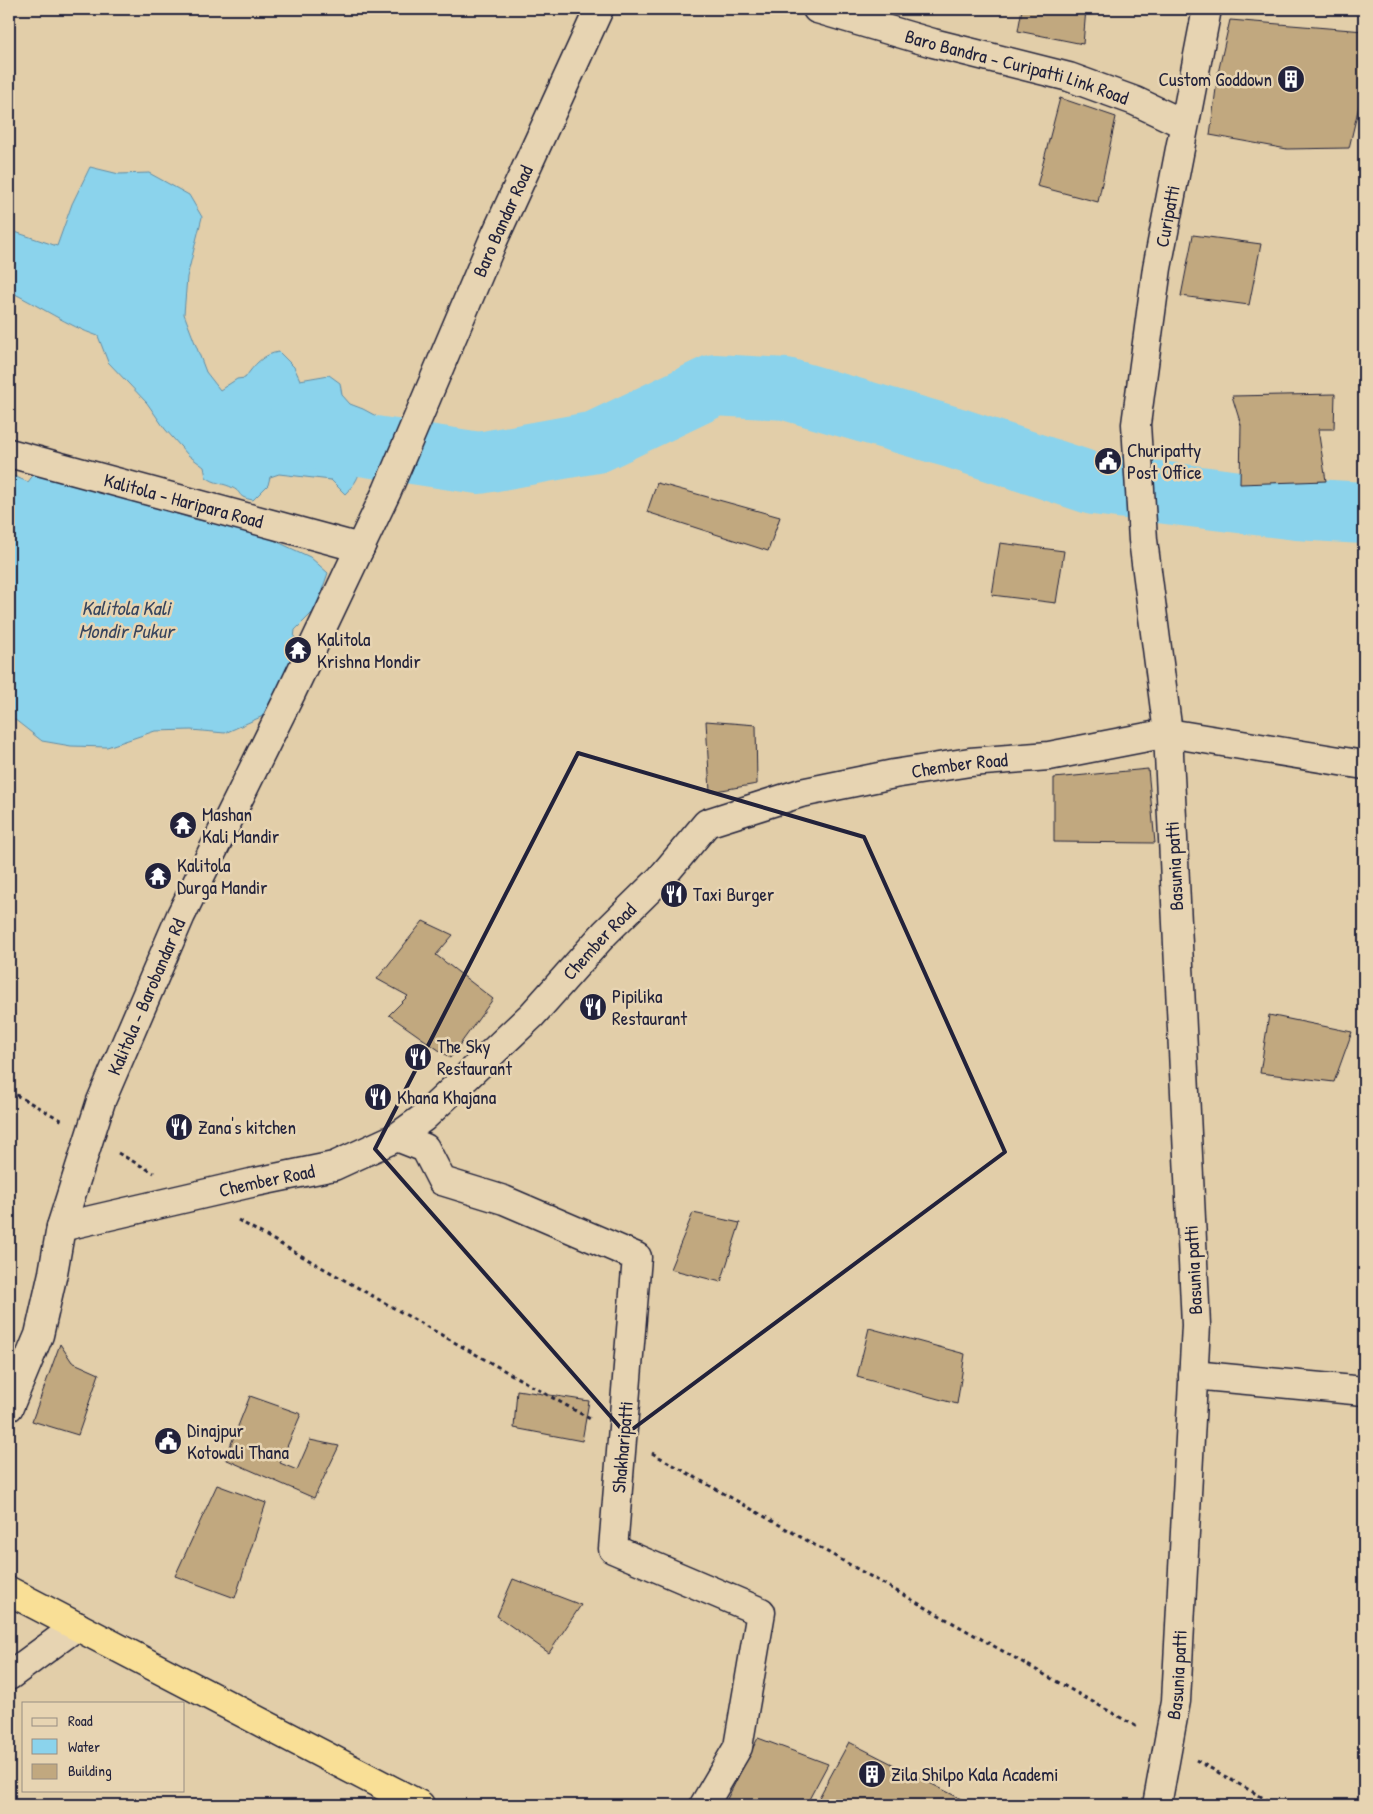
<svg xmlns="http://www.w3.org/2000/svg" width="1373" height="1814" font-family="'Patrick Hand',sans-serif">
  <rect width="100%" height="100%" fill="#e2cea9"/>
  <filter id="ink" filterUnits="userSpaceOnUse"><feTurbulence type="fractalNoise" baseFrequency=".02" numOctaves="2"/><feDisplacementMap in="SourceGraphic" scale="10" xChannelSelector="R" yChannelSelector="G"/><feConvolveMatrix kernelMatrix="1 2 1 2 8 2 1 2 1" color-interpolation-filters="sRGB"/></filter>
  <g filter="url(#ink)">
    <g fill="#8bd3ec" stroke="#618ca5">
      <path d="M90,167L119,174L149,173L189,195L202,217L187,277L184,314L206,372L220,390L237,379L245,378C254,365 263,354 279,352L294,367L300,380L329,375L340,383L342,395L350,404L363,409L376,416L383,427L379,440L371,454L358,446C362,469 362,477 345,494L331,480L279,474L270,477L268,485L253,500C236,497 243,493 233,488C224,483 215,484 206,477L204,467L188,455L165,429L147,403L108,362L98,336C68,326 38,305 9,291V230L57,246L72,204Z"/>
      <path d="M37,470L193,519L236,528L269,538L310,557L328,573L315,610L295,630L290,673L263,716L225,733L191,730L155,731L107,747L71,746L42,741L9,715V474L28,482Z"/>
    </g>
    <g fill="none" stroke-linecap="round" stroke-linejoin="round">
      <path stroke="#8bd3ec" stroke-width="62" d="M289,434L479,463L596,442L715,385L786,389L955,438L1094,484L1297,509L1364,513"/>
    </g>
    <g fill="#c1a87f" stroke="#22223b">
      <path d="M1022,9H1086L1083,44L1018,31Z"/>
      <path d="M1230,20L1364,31V85L1349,148L1287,149L1210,135L1218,73Z"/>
      <path d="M1060,98L1116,117L1098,202L1037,186Z"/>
      <path d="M1193,235L1261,244L1249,305L1181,296Z"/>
      <path d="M1335,394L1334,429H1318L1326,481L1240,484L1241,425L1232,396Z"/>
      <path d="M657,483L780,517L768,551L647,512Z"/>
      <path d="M1000,543L1064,551L1056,603L992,595Z"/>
      <path d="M706,721L756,725L757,784L710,792Z"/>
      <path d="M1148,769L1155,843L1054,842V778Z"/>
      <path d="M423,921L453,935L436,955L493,999L450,1058L389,1015L408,996L377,979Z"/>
      <path d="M1269,1015L1352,1032L1334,1082L1260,1073Z"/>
      <path d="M693,1213L740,1223L721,1282L670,1269Z"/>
      <path d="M869,1328L965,1354L957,1404L857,1377Z"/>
      <path d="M60,1344L72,1362L99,1374L78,1435L32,1421Z"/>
      <path d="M517,1390L589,1401L582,1441L514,1428Z"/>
      <path d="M250,1396L301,1414L280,1463L297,1470L310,1440L339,1446L314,1498L225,1459Z"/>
      <path d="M217,1485L266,1503L235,1598L175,1576Z"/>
      <path d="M513,1579L581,1605L549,1653L497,1616Z"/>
      <path d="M758,1738L828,1764L806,1805H724Z"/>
      <path d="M849,1742L973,1805H815Z"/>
    </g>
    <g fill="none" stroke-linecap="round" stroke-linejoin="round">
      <g stroke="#22223b" stroke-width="31">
        <g id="minor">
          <path id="s1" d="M817,9L933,43L1069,77L1135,101L1184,124"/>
          <path id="s2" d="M9,453L360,548"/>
          <path d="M397,1137L425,1148L442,1181L504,1200L637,1257L613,1549L761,1612L738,1747L704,1805"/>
          <path id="s3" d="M61,1227L251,1183L334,1166L397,1137L423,1118L532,1015L605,933L661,878L707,823L801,793L894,774L970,762L1049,756L1168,733L1364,765"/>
          <path d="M1193,1375L1364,1391"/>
          <path id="s4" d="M9,1407L39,1335L53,1273L61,1227L101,1101L181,915L291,693L387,491L492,243L599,9"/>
          <path d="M9,1676L77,1626"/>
          <path id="s5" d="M1157,1805L1176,1701L1196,1325L1168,733L1143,540L1136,424L1157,268L1207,9"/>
        </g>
      </g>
      <g stroke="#22223b" stroke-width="31">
        <path id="highway" d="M9,1591L420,1805"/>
      </g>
      <g stroke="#22223b" stroke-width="3" stroke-dasharray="4 4" stroke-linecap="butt">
        <path d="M9,1091L63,1121"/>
        <path d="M118,1153L154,1173"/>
        <path d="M238,1220L592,1420"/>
        <path d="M652,1453L1139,1728"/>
        <path d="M1196,1760L1276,1805"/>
      </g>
      <use href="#minor" stroke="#e7d4b2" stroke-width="28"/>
      <use href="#highway" stroke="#f9df96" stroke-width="28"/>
    </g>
  </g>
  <path fill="none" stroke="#22223b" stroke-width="4" stroke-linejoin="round" d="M578,753L864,837L1005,1152L626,1434L375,1149Z"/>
  <defs>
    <g id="building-disc" transform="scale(1.4375)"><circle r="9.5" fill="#22223b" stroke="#e7d4b2"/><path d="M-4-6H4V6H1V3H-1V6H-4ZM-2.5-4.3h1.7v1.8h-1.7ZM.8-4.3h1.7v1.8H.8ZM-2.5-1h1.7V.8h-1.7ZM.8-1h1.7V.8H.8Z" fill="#fff"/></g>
    <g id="civic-disc" transform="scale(1.4375)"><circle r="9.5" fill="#22223b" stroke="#e7d4b2"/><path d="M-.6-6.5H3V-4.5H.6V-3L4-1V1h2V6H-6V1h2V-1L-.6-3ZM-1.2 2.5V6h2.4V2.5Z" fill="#fff"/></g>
    <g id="temple-disc" transform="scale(1.4375)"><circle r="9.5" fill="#22223b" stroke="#e7d4b2"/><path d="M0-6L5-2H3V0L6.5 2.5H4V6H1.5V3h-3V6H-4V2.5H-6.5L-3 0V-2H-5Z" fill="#fff"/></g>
    <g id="restaurant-disc" transform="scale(1.4375)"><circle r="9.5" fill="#22223b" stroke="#e7d4b2"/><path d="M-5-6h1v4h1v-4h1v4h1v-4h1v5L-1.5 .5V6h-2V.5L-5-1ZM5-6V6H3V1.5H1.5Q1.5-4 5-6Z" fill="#fff"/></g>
  </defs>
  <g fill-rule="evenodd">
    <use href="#building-disc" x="1291" y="79"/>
    <use href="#civic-disc" x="1108" y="461"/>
    <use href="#temple-disc" x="298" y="650"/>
    <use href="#temple-disc" x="183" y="825"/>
    <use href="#temple-disc" x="158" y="876"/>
    <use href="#restaurant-disc" x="674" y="894"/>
    <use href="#restaurant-disc" x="593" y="1007"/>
    <use href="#restaurant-disc" x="418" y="1057"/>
    <use href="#restaurant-disc" x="378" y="1097"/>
    <use href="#restaurant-disc" x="179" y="1127"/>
    <use href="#civic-disc" x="168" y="1441"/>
    <use href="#building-disc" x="872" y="1774"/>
  </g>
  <g text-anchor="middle" stroke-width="5" stroke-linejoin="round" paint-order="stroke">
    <g font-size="19" fill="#22223b" stroke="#e7d4b2">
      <text dy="7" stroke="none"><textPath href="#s1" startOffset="208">Baro Bandra - Curipatti Link Road</textPath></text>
      <text dy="7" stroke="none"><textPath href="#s5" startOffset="1596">Curipatti</textPath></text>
      <text dy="7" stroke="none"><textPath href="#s4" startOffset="1288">Baro Bandar Road</textPath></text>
      <text dy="7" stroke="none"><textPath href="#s2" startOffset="181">Kalitola - Haripara Road</textPath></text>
      <text dy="7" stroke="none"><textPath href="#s3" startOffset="1051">Chember Road</textPath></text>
      <text transform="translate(1174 866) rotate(-93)" y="7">Basunia patti</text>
      <text dy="7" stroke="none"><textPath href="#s3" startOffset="631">Chember Road</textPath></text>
      <text dy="7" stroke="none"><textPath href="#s4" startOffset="434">Kalitola - Barobandar Rd</textPath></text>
      <text dy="7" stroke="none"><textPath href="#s3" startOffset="211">Chember Road</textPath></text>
      <text transform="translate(1193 1270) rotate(-93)" y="7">Basunia patti</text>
      <text transform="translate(622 1447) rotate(-85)" y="7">Shakharipatti</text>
      <text dy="7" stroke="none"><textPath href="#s5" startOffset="132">Basunia patti</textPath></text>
    </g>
    <g font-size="19" fill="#22223b" stroke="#e7d4b2" text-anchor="start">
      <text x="1272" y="86" text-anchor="end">Custom Goddown</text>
      <text x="1127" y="457">Churipatty<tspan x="1127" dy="22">Post Office</tspan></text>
      <text x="317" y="646">Kalitola<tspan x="317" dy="22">Krishna Mondir</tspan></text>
      <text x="202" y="821">Mashan<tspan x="202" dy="22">Kali Mandir</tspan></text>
      <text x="177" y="872">Kalitola<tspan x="177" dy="22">Durga Mandir</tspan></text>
      <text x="693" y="901">Taxi Burger</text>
      <text x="612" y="1003">Pipilika<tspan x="612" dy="22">Restaurant</tspan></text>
      <text x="437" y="1053">The Sky<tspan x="437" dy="22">Restaurant</tspan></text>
      <text x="397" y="1104">Khana Khajana</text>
      <text x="198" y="1134">Zana's kitchen</text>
      <text x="187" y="1437">Dinajpur<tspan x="187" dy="22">Kotowali Thana</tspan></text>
      <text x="891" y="1781">Zila Shilpo Kala Academi</text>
    </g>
    <g font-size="20" font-style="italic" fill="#37455e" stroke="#e7d4b2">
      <text x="126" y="615">Kalitola Kali<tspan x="126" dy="23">Mondir Pukur</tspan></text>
    </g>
  </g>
  <rect width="1373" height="1814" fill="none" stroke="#e7d4b2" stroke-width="30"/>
  <rect x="15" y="15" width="1343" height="1784" fill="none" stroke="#22223b" stroke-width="2" filter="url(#ink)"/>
  <rect x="22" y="1702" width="162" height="90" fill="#e7d4b2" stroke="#988d82"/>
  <rect x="32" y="1718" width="25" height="8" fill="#e7d4b2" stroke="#988d82"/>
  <text x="68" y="1726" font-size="15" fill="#22223b">Road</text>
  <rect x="32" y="1739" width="25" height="15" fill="#8bd3ec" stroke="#988d82"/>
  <text x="68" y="1752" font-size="15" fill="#22223b">Water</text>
  <rect x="32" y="1764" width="25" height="15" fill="#c1a87f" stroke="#988d82"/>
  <text x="68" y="1776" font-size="15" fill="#22223b">Building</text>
</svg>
